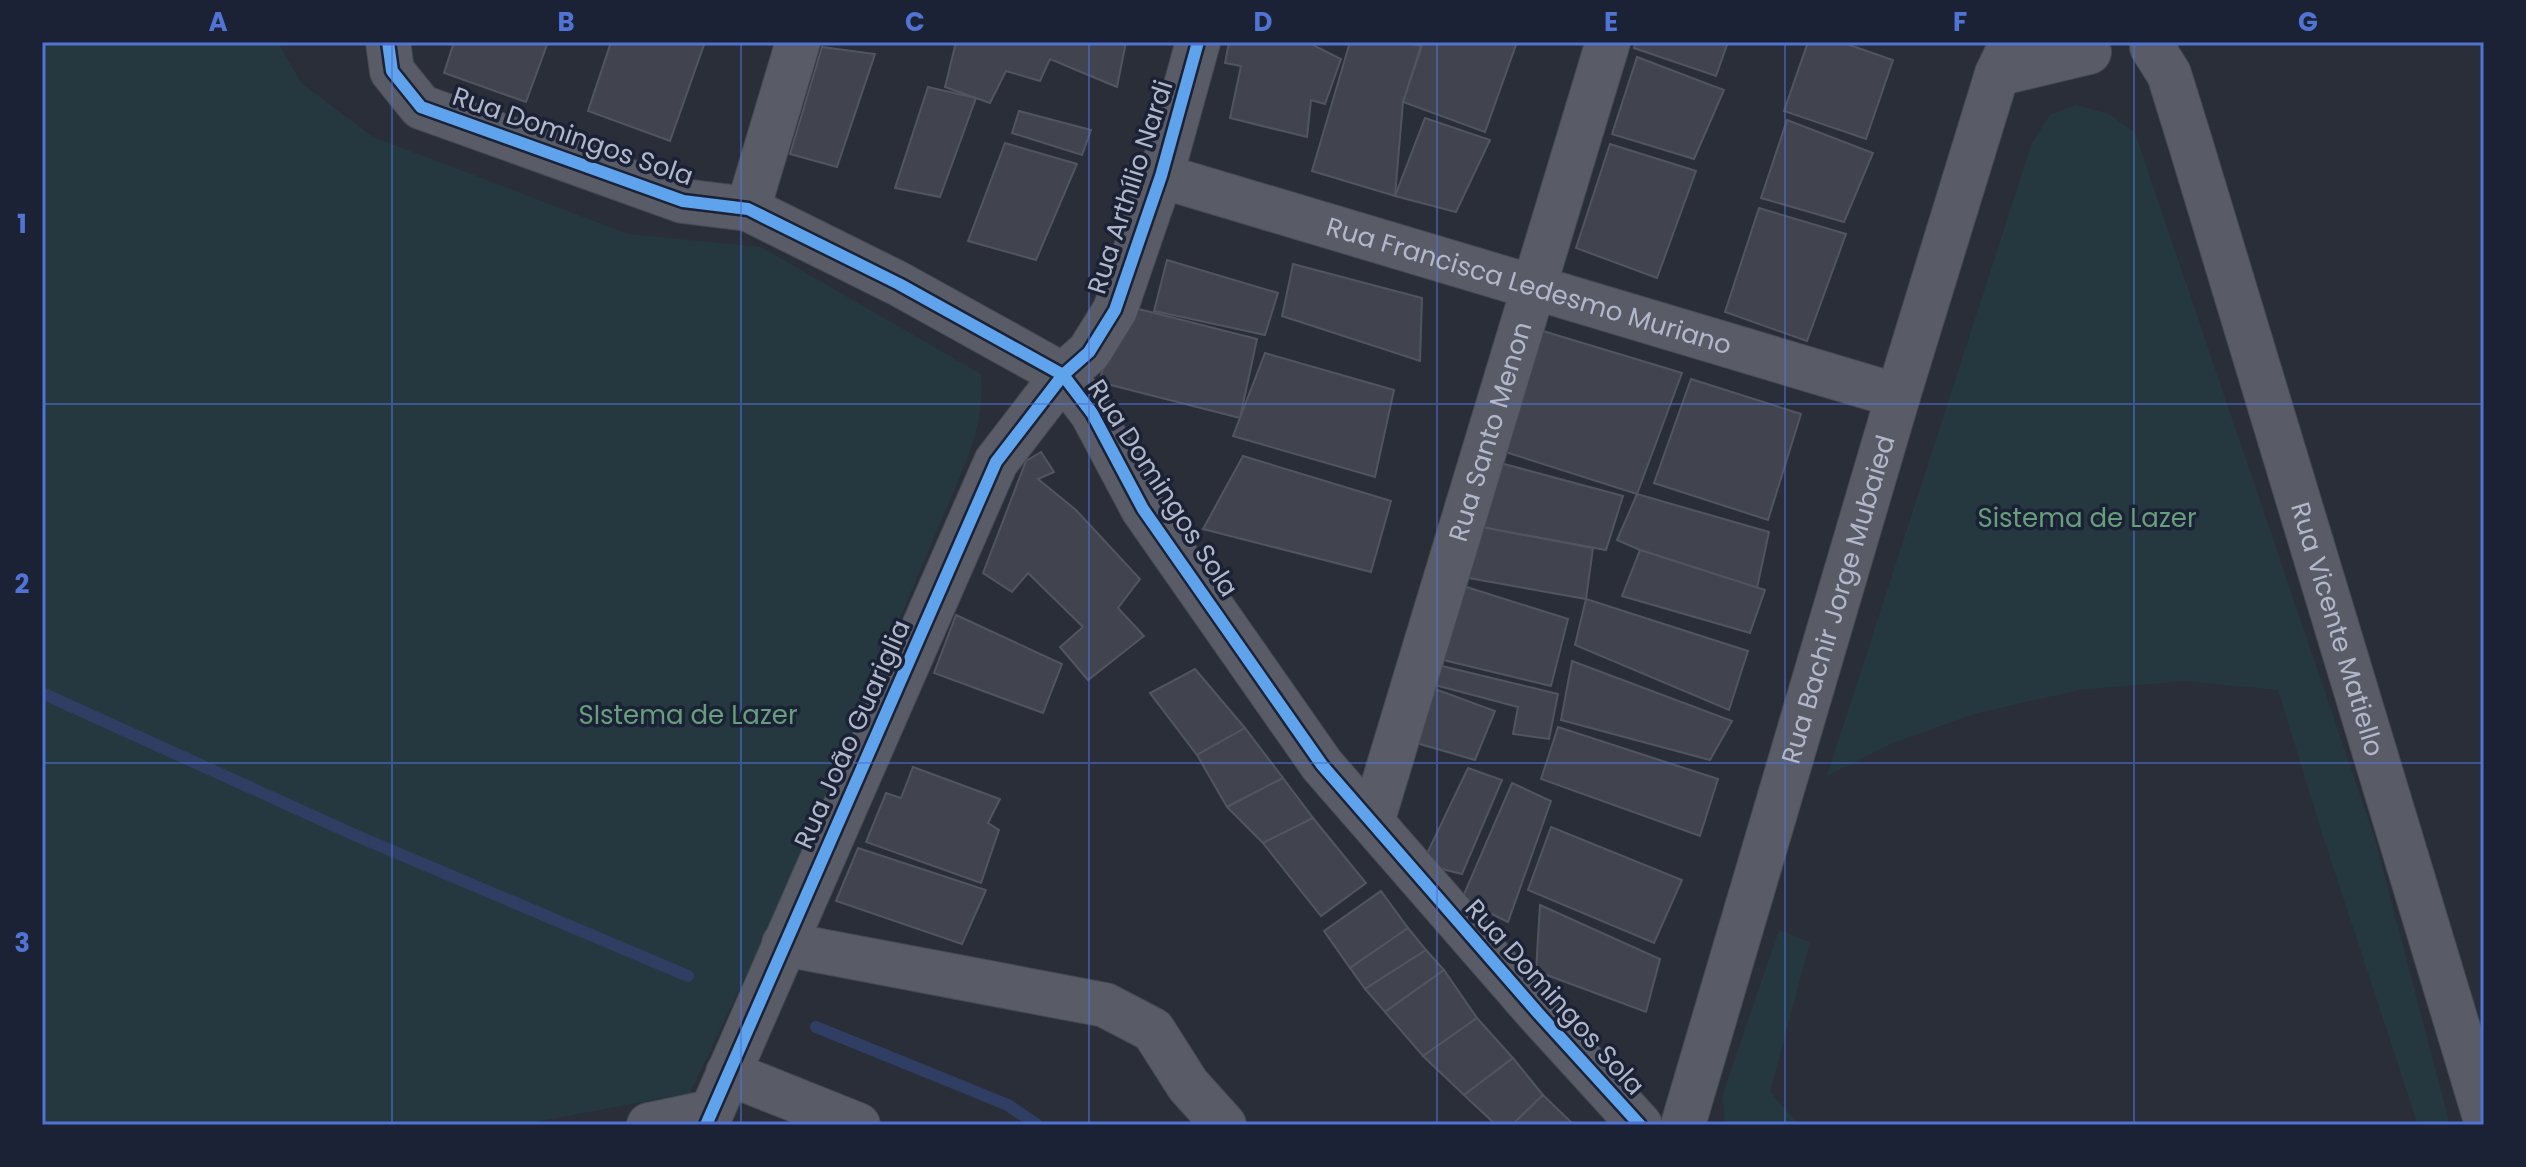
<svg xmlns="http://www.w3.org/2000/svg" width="2526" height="1167" font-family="Poppins,sans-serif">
  <rect width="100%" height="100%" fill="#292e39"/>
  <g fill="#253840">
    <path d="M42,42H278L301,83L373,137L628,234L761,247L981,374C984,412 975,439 961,474L770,925L690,1093L519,1125H42Z"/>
    <path d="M2076,105L2109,114L2135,133L2375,839L2450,1125H2418L2321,830L2278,690L2183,681L2079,690L1974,714L1893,743L1827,776L2032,143L2050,115Z"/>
    <path d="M1779,930L1810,942L1770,1092L1799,1125H1725L1722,1097Z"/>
  </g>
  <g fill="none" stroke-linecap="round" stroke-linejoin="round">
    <g stroke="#313e63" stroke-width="12">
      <path d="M42,693L357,836L688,976"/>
      <path d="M816,1027L1008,1105L1037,1125"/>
    </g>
  </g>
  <g fill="#41444f" stroke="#515561" stroke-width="2">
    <path d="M454,42H548L526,102L444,73Z"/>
    <path d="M611,42H705L670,141L588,111Z"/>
    <path d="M956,42H1126L1117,87L1050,59L1040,81L1006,71L990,103L945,87Z"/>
    <path d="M1229,42H1307L1341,59L1325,104L1311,100L1307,137L1230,118L1241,66L1225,63Z"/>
    <path d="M1350,42H1402L1421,46L1403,102L1395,196L1312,171Z"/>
    <path d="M1423,42H1517L1485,132L1403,102Z"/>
    <path d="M1636,42H1728L1716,76L1634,48Z"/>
    <path d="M1808,42H1841L1893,60L1866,139L1784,111Z"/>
    <path d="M822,47L875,54L837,167L790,154Z"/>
    <path d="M1637,57L1724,90L1694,159L1612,134Z"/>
    <path d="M928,87L976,98L940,197L895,188Z"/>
    <path d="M1019,111L1091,130L1082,155L1012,133Z"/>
    <path d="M1425,118L1490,140L1456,212L1395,196Z"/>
    <path d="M1787,120L1873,153L1844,222L1761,198Z"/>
    <path d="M1005,143L1077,164L1036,260L968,241Z"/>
    <path d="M1610,144L1696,171L1657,278L1576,248Z"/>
    <path d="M1759,208L1846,234L1807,341L1725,312Z"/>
    <path d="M1167,260L1278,293L1265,335L1154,311Z"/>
    <path d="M1293,264L1422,298L1420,361L1282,316Z"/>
    <path d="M1123,305L1257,339L1240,418L1099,382Z"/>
    <path d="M1533,328L1682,373L1637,494L1496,449Z"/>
    <path d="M1265,353L1394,390L1375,477L1233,436Z"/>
    <path d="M1691,379L1801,414L1768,520L1654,483Z"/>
    <path d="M1041,452L1054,472L1038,479L1076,510L1140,579L1118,608L1144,636L1088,680L1060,647L1083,627L1028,573L1012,592L983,573L1026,461Z"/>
    <path d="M1243,456L1391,501L1371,572L1203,529Z"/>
    <path d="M1493,461L1623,496L1606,550L1476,526Z"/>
    <path d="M1637,494L1769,532L1757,588L1640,550L1617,540Z"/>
    <path d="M1476,526L1593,548L1586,599L1457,576Z"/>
    <path d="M1640,550L1765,590L1750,633L1622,596Z"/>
    <path d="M1457,584L1568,619L1551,686L1431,657Z"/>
    <path d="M1586,599L1748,651L1729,710L1575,645Z"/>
    <path d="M956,615L1062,664L1043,713L934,673Z"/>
    <path d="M1572,661L1732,721L1710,760L1561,720Z"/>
    <path d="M1442,666L1558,694L1549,739L1513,734L1518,707L1435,685Z"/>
    <path d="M1195,669L1245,728L1197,755L1150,693Z"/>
    <path d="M1424,685L1495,711L1475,760L1406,740Z"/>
    <path d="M1558,727L1718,779L1700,836L1541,779Z"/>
    <path d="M1245,728L1283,778L1227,807L1197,755Z"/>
    <path d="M913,767L1000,799L988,823L999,830L981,883L866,842L886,793L901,798Z"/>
    <path d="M1468,768L1502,780L1462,874L1422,864Z"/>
    <path d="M1283,778L1313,818L1263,843L1227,807Z"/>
    <path d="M1512,783L1551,801L1508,922L1462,899Z"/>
    <path d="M1313,818L1366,883L1321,916L1263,843Z"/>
    <path d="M1551,827L1682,880L1654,943L1528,890Z"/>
    <path d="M858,848L986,890L962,944L836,901Z"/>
    <path d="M1381,891L1408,928L1350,968L1324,931Z"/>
    <path d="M1540,905L1660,959L1646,1012L1536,971Z"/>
    <path d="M1408,928L1426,950L1365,989L1350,968Z"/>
    <path d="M1426,950L1444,970L1385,1012L1365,989Z"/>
    <path d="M1444,970L1477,1018L1423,1056L1385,1012Z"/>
    <path d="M1477,1018L1513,1058L1464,1095L1423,1056Z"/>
    <path d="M1513,1058L1543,1095L1512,1125H1496L1464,1095Z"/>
    <path d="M1543,1095L1574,1125H1512Z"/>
  </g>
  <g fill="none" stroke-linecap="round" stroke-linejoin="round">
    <g stroke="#454952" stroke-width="46">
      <g id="street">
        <path d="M388,42L392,71L421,107L683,201L748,209L899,284L1063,375L1092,413L1143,509L1322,765L1538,1013L1640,1125"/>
        <path id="s1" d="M2152,47L2169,74L2191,145L2484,1114"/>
        <path d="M1997,74L2089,52"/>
        <path id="s2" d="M1161,176L1898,396"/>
        <path d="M748,209L798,42"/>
        <path id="s3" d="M1372,822L1608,42"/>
        <path d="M784,944L1105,1005L1153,1030L1188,1085L1224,1125"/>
        <path d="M728,1073L858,1125"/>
        <path d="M649,1125L711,1112"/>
        <path d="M706,1125L996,462L1063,375L1089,352L1115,310L1161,176L1198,42"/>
        <path id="s4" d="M1683,1125L1898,396L1997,74L2012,42"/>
      </g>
    </g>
    <use href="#street" stroke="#595c67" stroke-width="44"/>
    <g stroke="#1b2235" stroke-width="17">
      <g id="cycleway">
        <path d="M388,42L392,71L421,107L683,201L748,209L899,284L1063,375L1092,413L1143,509L1322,765L1538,1013L1640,1125"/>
        <path d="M706,1125L996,462L1063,375L1089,352L1115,310L1161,176L1198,42"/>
      </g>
    </g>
    <use href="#cycleway" stroke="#60a3ed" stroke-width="12"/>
  </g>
  <path fill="none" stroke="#5173d3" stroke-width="2" stroke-opacity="0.55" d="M392,42V1125M741,42V1125M1089,42V1125M1437,42V1125M1785,42V1125M2134,42V1125M42,404H2484M42,763H2484"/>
  <g text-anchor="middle" stroke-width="7" stroke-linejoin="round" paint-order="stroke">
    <g font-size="26" fill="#b2b8cb" stroke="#1b2235">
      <text transform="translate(573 136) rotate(19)" y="9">Rua Domingos Sola</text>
      <text transform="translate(1130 187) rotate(-72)" y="9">Rua Arthílio Nardi</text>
      <text dy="9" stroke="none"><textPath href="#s2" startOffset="384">Rua Francisca Ledesmo Muriano</textPath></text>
      <text dy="9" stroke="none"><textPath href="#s3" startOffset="408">Rua Santo Menon</textPath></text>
      <text transform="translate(1163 488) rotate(57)" y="9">Rua Domingos Sola</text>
      <text dy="9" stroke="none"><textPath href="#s4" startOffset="548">Rua Bachir Jorge Mubaied</textPath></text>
      <text dy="9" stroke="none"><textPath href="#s1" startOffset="612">Rua Vicente Matiello</textPath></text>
      <text transform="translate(852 734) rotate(-66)" y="9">Rua João Guariglia</text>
      <text transform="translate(1555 997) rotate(48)" y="9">Rua Domingos Sola</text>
    </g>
    <g font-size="26" fill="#679e7c" stroke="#1b2235">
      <text x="2087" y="527">Sistema de Lazer</text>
      <text x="688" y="724">SIstema de Lazer</text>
    </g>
  </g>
  <rect width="2526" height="1167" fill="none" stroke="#1b2235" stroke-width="88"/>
  <rect x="44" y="44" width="2438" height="1079" fill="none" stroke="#5173d3" stroke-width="3"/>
  <g font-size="26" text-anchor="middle" font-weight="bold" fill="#5173d3">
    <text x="218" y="31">A</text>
    <text x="566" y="31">B</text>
    <text x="915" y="31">C</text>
    <text x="1263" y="31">D</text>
    <text x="1611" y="31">E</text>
    <text x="1960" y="31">F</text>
    <text x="2308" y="31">G</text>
    <text x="22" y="233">1</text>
    <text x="22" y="593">2</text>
    <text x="22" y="952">3</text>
  </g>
</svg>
